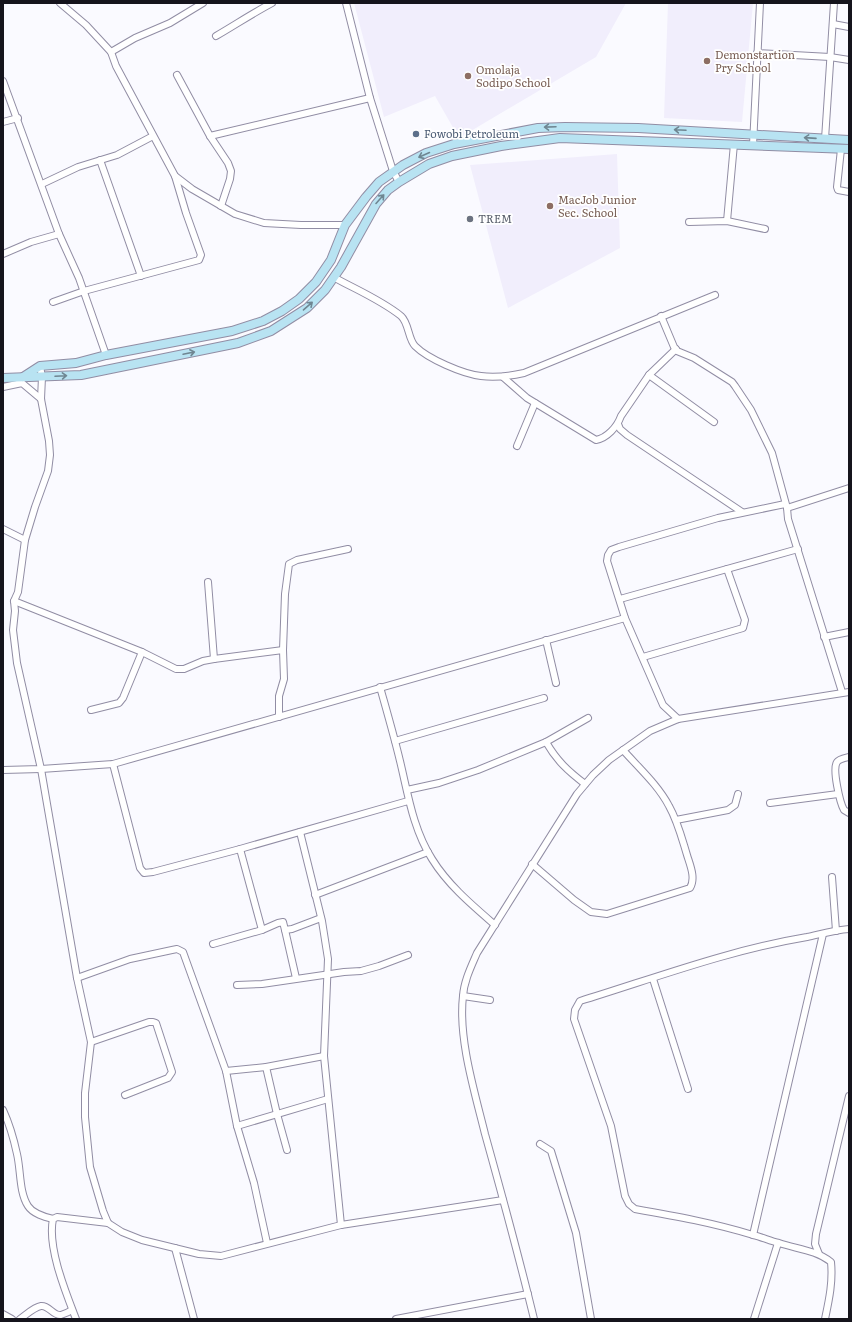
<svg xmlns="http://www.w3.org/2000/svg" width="852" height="1322" font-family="Literata,serif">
  <rect width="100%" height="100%" fill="#fafaff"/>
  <g fill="#f1eefc">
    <path d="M354,3H626L596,57L459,138L435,96L384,117Z"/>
    <path d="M668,3H753L742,122L664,118Z"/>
    <path d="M617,154L620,248L508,308L470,165Z"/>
  </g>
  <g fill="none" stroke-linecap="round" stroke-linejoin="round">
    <g stroke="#918da4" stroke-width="8">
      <g id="minor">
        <path d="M60,3L86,25L111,52L116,66L175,176L192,189L235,214L264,223L301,225H345"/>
        <path d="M346,3L370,98L393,171L399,182"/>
        <path d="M833,24L849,27"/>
        <path d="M216,36C235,25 253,13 272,3"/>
        <path d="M111,52L135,38L170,23L203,3"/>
        <path d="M757,53L830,57L849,60"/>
        <path d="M177,75L210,136L228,163L231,171L230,179L221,206"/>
        <path d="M3,81L59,234L79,278L106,355"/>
        <path d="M3,122L18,118"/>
        <path d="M210,136L370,98"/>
        <path d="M825,139L834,3"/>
        <path d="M753,145L760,3"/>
        <path d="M841,149L837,187L838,190L849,192"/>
        <path d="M100,160L141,276"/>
        <path d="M42,184L78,167L117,155L153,136"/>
        <path d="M727,221L734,144"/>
        <path d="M689,222L727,221L765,229"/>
        <path d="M3,254L31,242L59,234"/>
        <path d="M335,278C357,290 381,300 401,316C409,323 408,339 415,346C428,359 463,374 481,376C496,378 510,376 524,373L715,295"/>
        <path d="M53,302L84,291L199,260L201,255L186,213L175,176"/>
        <path d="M661,316L674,347L677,351L694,358L732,382L735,386L751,410L772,453L787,508L788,519L842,692"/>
        <path d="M40,366L42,377L41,399L49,441L50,455L48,471L35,507L25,540L18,592L14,601L15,611L13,630L17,663L41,769L77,978L91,1042L85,1093V1117L90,1167L103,1211L108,1223L122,1232L142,1240L199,1254L221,1256L341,1225L503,1200"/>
        <path d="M649,375L714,422"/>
        <path d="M503,377L527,398L596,440C607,438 617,427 621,416L649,375L676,349"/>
        <path d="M3,387L22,383L41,399"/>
        <path d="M618,424L620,429L627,435L742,512"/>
        <path d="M517,446L535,403"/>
        <path d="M787,508L849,488"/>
        <path d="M3,529L25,540"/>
        <path d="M208,582L214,659"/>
        <path d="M620,599L798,549"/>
        <path d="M14,601L142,652L176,669H184L203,661L214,659L283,650"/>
        <path d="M824,637L849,632"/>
        <path d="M546,640L556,683"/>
        <path d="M643,657L743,628L745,620L727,569"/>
        <path d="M380,687C387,712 394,736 400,761C408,794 413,829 432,859C448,885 472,905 495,925"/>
        <path d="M91,710L119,703L123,698L142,652"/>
        <path d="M279,717V696L284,679L283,650L285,594L289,564L297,560L348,549"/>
        <path d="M678,719L663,705L625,618L607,561L608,555L611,550L619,547L718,518L785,504"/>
        <path d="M395,741L544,698"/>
        <path d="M546,742C557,761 568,771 585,784"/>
        <path d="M849,757C845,758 839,759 837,762C832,769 840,803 844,810L849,813"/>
        <path d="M113,764L140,868L144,873L153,872L240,849L408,801"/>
        <path d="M3,770L41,769L113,764L625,618"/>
        <path d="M407,790L439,783L478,770L546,742L588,718"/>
        <path d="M770,803L838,794"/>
        <path d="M676,820L728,810L735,805L738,794"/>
        <path d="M300,832L322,921L328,959L324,1056L341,1225"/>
        <path d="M240,849L262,930"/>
        <path d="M532,864L574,900L591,912L607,914L690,888C696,878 690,865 687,855C682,839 678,822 669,806C658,785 639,768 623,750"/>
        <path d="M832,877L836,931"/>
        <path d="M315,895L428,852"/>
        <path d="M285,930L296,978"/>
        <path d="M213,944L262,930L278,923L283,922L285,930L292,929L321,918"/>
        <path d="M77,978L130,959L172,950L177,949L183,952L226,1071L237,1126L254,1183L267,1243"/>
        <path d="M653,979L688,1089"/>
        <path d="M237,985L262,984L344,972L361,971L379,966L408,955"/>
        <path d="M463,996L490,1000"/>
        <path d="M91,1042L149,1022H153L156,1023L172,1072L168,1078L125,1095"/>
        <path d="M266,1067L277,1114L287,1150"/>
        <path d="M226,1071L266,1067L324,1056"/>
        <path d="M3,1110C9,1123 14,1140 17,1154C21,1171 19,1192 28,1206C33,1214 45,1217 53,1219"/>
        <path d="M237,1126L328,1099"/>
        <path d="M540,1144L551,1151L576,1233L591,1319"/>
        <path d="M753,1235L823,934"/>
        <path d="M175,1248L194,1319"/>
        <path d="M819,1254L815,1244L816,1234L849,1096"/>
        <path d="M3,1314L12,1319"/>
        <path d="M20,1319C26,1315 34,1307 41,1306C49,1305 53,1316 61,1315C64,1314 69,1312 72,1310"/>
        <path d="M76,1319C66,1293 47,1247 53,1219L57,1217L108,1223"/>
        <path d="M396,1319L528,1294"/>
        <path d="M534,1319C519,1257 502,1195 485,1134C475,1093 458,1039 463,996C464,981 471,967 477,953L577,794L593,775L609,760L650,731L678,719L849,692"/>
        <path d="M754,1319L778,1243"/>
        <path d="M825,1319C829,1300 833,1282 831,1262C816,1250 797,1249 779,1243C770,1241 762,1237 753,1235C714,1223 675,1216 635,1209L629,1204L625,1196L611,1126L574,1019L575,1010L580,1001C655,978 729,950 807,937C821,934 835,930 849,929"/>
      </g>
    </g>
    <g stroke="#918da4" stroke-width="10">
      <g id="secondary">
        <path d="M23,377L40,366L76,363L106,355L232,331L263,321L282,311L299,299L316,282L331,260L345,225L366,197L379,182L403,165L426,153L454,144L538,128L565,127L638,128L849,140"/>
        <path d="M3,378L81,375L238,343L271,331L307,308L325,290L341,267L376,204L388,190L399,182L429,164L452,156L501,146L560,138L849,149"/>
      </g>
    </g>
    <use href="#minor" stroke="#fff" stroke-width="6"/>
    <use href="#secondary" stroke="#b8e3f2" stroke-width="8"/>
  </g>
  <defs><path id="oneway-shaft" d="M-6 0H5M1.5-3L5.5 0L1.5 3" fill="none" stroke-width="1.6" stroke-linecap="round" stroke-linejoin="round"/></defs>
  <g stroke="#6f8692">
    <use href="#oneway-shaft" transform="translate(550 127) rotate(178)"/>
    <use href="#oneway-shaft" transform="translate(680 130) rotate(-177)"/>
    <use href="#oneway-shaft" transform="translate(810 138) rotate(-176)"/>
    <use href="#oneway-shaft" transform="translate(424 155) rotate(156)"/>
    <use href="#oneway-shaft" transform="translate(380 199) rotate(-48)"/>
    <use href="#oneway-shaft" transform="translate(308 306) rotate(-41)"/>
    <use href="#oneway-shaft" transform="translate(189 353) rotate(-12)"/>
    <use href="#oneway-shaft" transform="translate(61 376) rotate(-3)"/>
  </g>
  <g fill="#8d6e63" stroke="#fff" stroke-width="1.5">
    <circle cx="707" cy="61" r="4"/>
    <circle cx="468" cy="76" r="4"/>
    <circle cx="550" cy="206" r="4"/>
  </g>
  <circle fill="#5c6f8a" stroke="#fff" stroke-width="1.5" cx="416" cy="134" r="4"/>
  <circle fill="#6b7280" stroke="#fff" stroke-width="1.5" cx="470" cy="219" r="4"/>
  <g text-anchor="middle" stroke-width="3.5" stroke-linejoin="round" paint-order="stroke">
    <g font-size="11" fill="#785e54" stroke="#fff" text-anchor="start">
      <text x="715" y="59">Demonstartion<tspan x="715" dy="13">Pry School</tspan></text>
      <text x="476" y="74">Omolaja<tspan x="476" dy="13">Sodipo School</tspan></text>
      <text x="558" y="204">MacJob Junior<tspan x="558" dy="13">Sec. School</tspan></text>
    </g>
    <g font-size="11" fill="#4e5e75" stroke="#fff" text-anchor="start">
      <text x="424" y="138">Fowobi Petroleum</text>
    </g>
    <g font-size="11" fill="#5b616d" stroke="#fff" text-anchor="start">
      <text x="478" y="223">TREM</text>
    </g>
  </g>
  <rect width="852" height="1322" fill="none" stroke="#15141c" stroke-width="8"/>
</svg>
